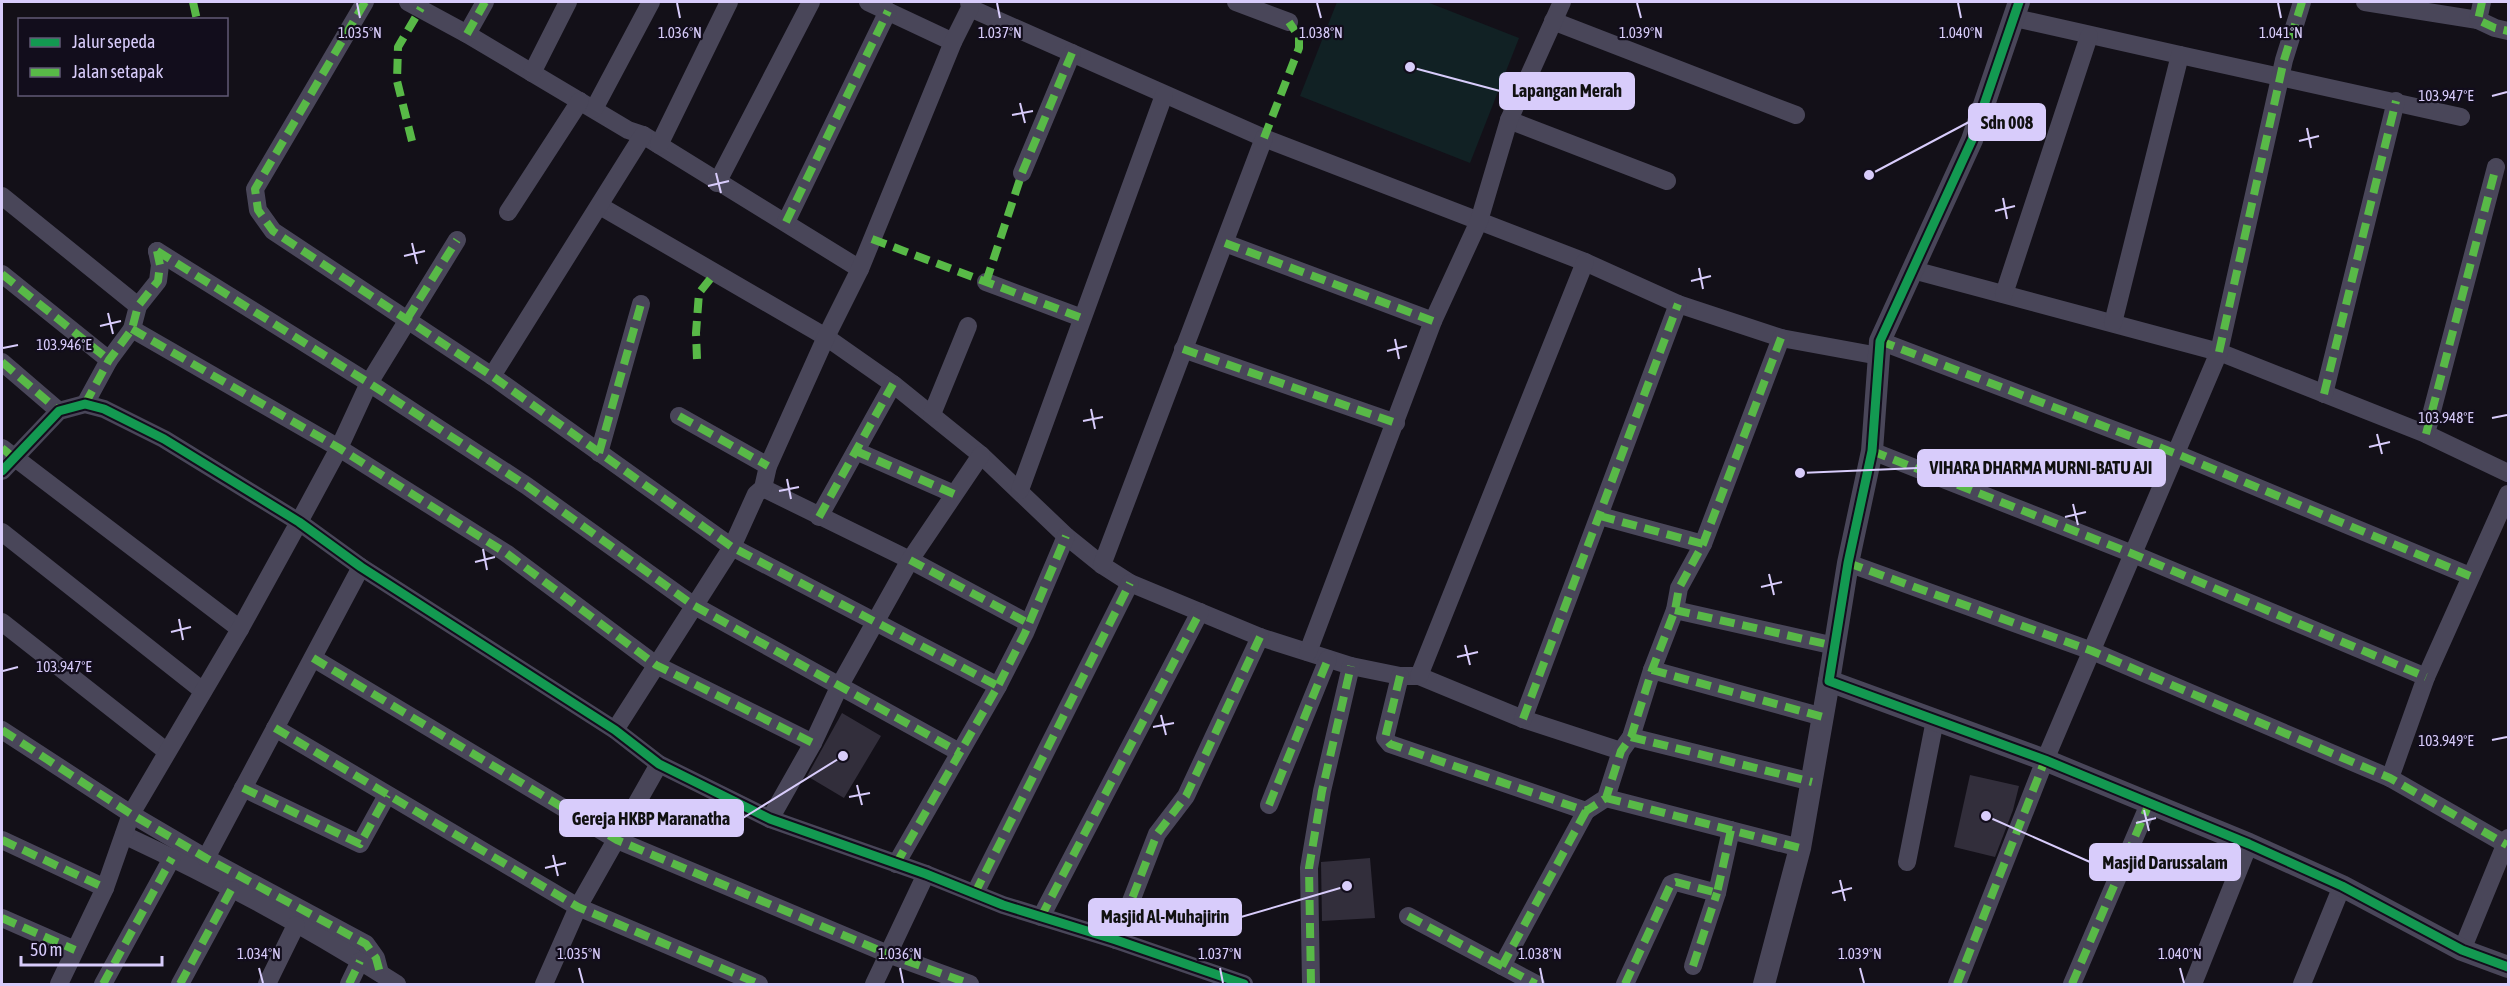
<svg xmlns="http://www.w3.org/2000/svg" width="2510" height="986" font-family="'Asap Condensed',sans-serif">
  <rect width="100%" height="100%" fill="#131018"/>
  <path fill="#112124" d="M1337,2H1427L1519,38L1470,163L1300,96Z"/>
  <g fill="#322e3b">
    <path d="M842,713L881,736L844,798L807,776Z"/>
    <path d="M1970,775L2019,786L2013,810L1995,857L1954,847Z"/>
    <path d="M1370,858L1375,918L1322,921L1321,862Z"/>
  </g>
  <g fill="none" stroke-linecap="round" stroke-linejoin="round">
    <g stroke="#494659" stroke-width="18">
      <path d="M365,2L255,189L258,210L273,231L492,376L732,547L998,686"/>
      <path d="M408,2L467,34L628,130L643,135L860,269"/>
      <path d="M868,2L953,42"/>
      <path d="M1236,2L1289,22"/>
      <path d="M2365,2L2478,20"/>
      <path d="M2482,2L2478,20L2495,28L2508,31"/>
      <path d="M970,8L1264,138L1585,262L1678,304L1781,338L1879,356"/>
      <path d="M2015,18L2180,55"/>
      <path d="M1553,21L1796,115"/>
      <path d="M467,34L485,2"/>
      <path d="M532,73L568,2"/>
      <path d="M594,109L651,2"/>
      <path d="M1509,120L1667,181"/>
      <path d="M659,145L729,2"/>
      <path d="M1022,173L1072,53"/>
      <path d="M717,183L811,2"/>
      <path d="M2,196L138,306"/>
      <path d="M600,206L826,337L893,384L981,455L1066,536L1102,565L1130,583L1260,637L1351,666L1400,676H1419L1523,719L1621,751"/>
      <path d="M508,212L580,101"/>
      <path d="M786,222L888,11"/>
      <path d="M1225,243L1433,321"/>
      <path d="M157,251L369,383L527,486L693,605L959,752"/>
      <path d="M1913,270L2219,352L2426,434L2508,473"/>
      <path d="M2,274L109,360"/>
      <path d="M986,282L1082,318"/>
      <path d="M2004,294L2089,36"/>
      <path d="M2113,323L2180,55L2461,117"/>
      <path d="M132,329L339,448L506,553L656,665L813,743"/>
      <path d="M1880,341L2177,454L2470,576"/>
      <path d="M1183,349L1396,423"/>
      <path d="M2,362L59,411"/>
      <path d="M492,376L643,135"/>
      <path d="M2324,394L2396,101"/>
      <path d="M85,404L109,360L132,329L138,306L158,281L160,265L157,251"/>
      <path d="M932,414L968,326"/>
      <path d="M679,416L768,466"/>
      <path d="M2426,434L2496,167"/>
      <path d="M2,448L240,629"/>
      <path d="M856,451L954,494"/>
      <path d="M1872,451L2133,554L2426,677"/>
      <path d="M599,453L641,304"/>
      <path d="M2,471L59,411L85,404L104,409L164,439L299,522L361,567L615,730L659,764L770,819L926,874L1003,905L1116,940L1244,984"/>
      <path d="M763,488L910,560L1028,623"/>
      <path d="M1020,490L1164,95"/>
      <path d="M1600,516L1703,544"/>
      <path d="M819,517L893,384"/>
      <path d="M2,532L203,691"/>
      <path d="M1848,563L2092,651L2390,778L2507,845"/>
      <path d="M1102,565L1264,138"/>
      <path d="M1675,610L1835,646"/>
      <path d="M2,622L166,751"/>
      <path d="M1308,652L1433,321L1479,221L1509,120L1562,2"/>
      <path d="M313,658L617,840L888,954L970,984"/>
      <path d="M1652,670L1823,717"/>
      <path d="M1400,676L1385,738L1390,744L1586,811L1606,798L1621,751L1631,737L1652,670L1675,610L1679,588L1703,544L1781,338"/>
      <path d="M1419,676L1585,262"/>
      <path d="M1523,719L1678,304"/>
      <path d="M275,728L578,907L759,984"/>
      <path d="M2,730L131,814L206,858L366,944L376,958L380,973"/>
      <path d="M615,730L732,547L756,494L763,488L768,466L826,337L860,269L953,42L970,8L969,2"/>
      <path d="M1631,737L1812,782"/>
      <path d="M2390,778L2426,677L2508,494"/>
      <path d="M243,788L360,844L387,795"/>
      <path d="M1606,798L1800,848"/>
      <path d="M1269,805L1328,659"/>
      <path d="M770,819L813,743L840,685L910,560L981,455"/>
      <path d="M124,835C216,878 312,930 397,984"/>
      <path d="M2,840L105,888"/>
      <path d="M206,858L361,567"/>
      <path d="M1907,862L1935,720"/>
      <path d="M896,864L998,686L1025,633L1066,536"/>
      <path d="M975,893L1130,583"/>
      <path d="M1408,916L1536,984"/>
      <path d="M1041,917L1200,612"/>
      <path d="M2,918L75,950"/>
      <path d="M1116,940L1157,834L1186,796L1260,637"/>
      <path d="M2462,950L2508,838"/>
      <path d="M1502,966L1586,811"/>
      <path d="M1693,966L1717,893"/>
      <path d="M59,984L105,888L131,814L240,629L299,522L339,448L369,383L457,240"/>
      <path d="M103,984L172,858"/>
      <path d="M180,984L231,890"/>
      <path d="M267,984L296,925"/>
      <path d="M349,984L360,961"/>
      <path d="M544,984L578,907L659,764"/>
      <path d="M874,984L926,874"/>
      <path d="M1311,984L1309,868L1322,791L1351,666"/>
      <path d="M1625,984L1671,884L1676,882L1717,893L1731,830"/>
      <path d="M1957,984L2045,760L2219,352L2284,60L2302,2"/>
      <path d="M2072,984L2149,804"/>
      <path d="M2193,984L2249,844"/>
      <path d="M2302,984L2342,886"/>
    </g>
    <g stroke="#494659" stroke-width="22">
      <path d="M2019,2L1972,140L1880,341L1872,451L1848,563L1829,681L2045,760L2249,844L2342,886L2462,950L2508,967"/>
      <path d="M1764,984L1800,848L1829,681"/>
    </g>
    <g stroke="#58b947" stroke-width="8" stroke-dasharray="15 8" stroke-linecap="butt">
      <path d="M193,2L197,20"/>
      <path d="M365,2L255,189L258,210L273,231L492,376L732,547L998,686"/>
      <path d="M2482,2L2478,20L2495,28L2508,31"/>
      <path d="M467,34L485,2"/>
      <path d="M1264,138L1299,48V37L1289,22"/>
      <path d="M412,141L397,81L398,47L421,8"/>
      <path d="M786,222L888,11"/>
      <path d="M872,239L1082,318"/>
      <path d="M1225,243L1433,321"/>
      <path d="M157,251L369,383L527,486L693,605L959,752"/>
      <path d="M2,274L109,360"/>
      <path d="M986,282L1022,173L1072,53"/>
      <path d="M407,319L457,240"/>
      <path d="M132,329L339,448L506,553L656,665L813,743"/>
      <path d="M1880,341L2177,454L2470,576"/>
      <path d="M1183,349L1396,423"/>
      <path d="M2219,352L2284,60L2302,2"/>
      <path d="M697,359L696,333L699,293L715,273"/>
      <path d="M2,362L59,411"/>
      <path d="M2324,394L2396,101"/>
      <path d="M85,404L109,360L132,329L138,306L158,281L160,265L157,251"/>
      <path d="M679,416L768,466"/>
      <path d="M2426,434L2496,167"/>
      <path d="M2,448L14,458"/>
      <path d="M856,451L954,494"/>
      <path d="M1872,451L2133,554L2426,677"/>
      <path d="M599,453L641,304"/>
      <path d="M1600,516L1703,544"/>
      <path d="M819,517L893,384"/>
      <path d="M910,560L1028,623"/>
      <path d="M1848,563L2092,651L2390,778L2507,845"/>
      <path d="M1675,610L1835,646"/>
      <path d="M313,658L617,840L888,954L970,984"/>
      <path d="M1652,670L1823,717"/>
      <path d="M1400,676L1385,738L1390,744L1586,811L1606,798L1621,751L1631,737L1652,670L1675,610L1679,588L1703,544L1781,338"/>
      <path d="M1523,719L1678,304"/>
      <path d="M275,728L578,907L759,984"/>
      <path d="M2,730L131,814L206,858L366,944L376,958L380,973"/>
      <path d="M1631,737L1812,782"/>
      <path d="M243,788L360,844L387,795"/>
      <path d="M1606,798L1800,848"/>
      <path d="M1269,805L1328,659"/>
      <path d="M2,840L105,888"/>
      <path d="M896,864L998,686L1025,633L1066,536"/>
      <path d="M975,893L1130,583"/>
      <path d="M1408,916L1536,984"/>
      <path d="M1041,917L1200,612"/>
      <path d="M2,918L75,950"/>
      <path d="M1116,940L1157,834L1186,796L1260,637"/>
      <path d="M1502,966L1586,811"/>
      <path d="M1693,966L1717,893"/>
      <path d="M103,984L172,858"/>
      <path d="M180,984L231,890"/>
      <path d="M349,984L360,961"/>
      <path d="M1311,984L1309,868L1322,791L1351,666"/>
      <path d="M1625,984L1671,884L1676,882L1717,893L1731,830"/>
      <path d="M1957,984L2045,760"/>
      <path d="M2072,984L2149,804"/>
    </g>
    <g stroke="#120d1c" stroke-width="13">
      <g id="cycleway">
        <path d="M2019,2L1972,140L1880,341L1872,451L1848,563L1829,681L2045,760L2249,844L2342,886L2462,950L2508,967"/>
        <path d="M2,471L59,411L85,404L104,409L164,439L299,522L361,567L615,730L659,764L770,819L926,874L1003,905L1116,940L1244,984"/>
      </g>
    </g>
    <use href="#cycleway" stroke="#139951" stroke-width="9"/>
  </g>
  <path fill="none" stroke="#d8ccfb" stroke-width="2" d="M357,3L360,18M677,3L680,18M997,3L1000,18M1317,3L1321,18M1637,3L1641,18M1958,3L1961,18M2278,3L2281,18M2492,96L2507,92M1020,103L1025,123M1012,115L1033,111M2307,128L2311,148M2299,141L2319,136M716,173L721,193M708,186L729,181M2003,198L2007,219M1995,211L2015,206M412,243L417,264M404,256L425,251M1699,268L1703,289M1691,281L1711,276M108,313L113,334M100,326L121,321M1395,339L1399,359M3,348L18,345M1387,351L1407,346M1091,409L1095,429M2492,418L2507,415M1083,421L1103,417M2377,434L2382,454M2369,447L2390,442M787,479L791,499M779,491L799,487M2073,504L2078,525M2065,517L2086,512M483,549L487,570M475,562L495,557M1769,574L1774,595M1761,587L1782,582M179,619L183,640M171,632L191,627M1465,645L1470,665M1457,657L1478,652M3,671L18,667M1161,715L1166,735M1153,727L1174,723M2492,740L2507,737M857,785L862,805M849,797L870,793M2144,810L2149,831M2136,823L2156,818M553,855L558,876M545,868L566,863M1840,880L1845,901M1832,893L1852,888M259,968L263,983M579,968L583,983M900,968L903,983M1220,968L1223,983M1540,968L1543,983M1860,968L1864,983M2180,968L2184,983"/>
  <g font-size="15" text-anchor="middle" fill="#d8ccfb" stroke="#120d1c" stroke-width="4.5" stroke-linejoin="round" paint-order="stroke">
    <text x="360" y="38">1.035°N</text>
    <text x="680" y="38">1.036°N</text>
    <text x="1000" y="38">1.037°N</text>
    <text x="1321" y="38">1.038°N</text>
    <text x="1641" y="38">1.039°N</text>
    <text x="1961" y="38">1.040°N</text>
    <text x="2281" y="38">1.041°N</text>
    <text x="2446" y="101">103.947°E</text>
    <text x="64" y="350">103.946°E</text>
    <text x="2446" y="423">103.948°E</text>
    <text x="64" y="672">103.947°E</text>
    <text x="2446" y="746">103.949°E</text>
    <text x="259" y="959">1.034°N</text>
    <text x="579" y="959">1.035°N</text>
    <text x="900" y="959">1.036°N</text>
    <text x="1220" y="959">1.037°N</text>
    <text x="1540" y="959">1.038°N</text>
    <text x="1860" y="959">1.039°N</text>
    <text x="2180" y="959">1.040°N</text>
  </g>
  <path fill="none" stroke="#d8ccfb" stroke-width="2" d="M1410 67L1500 91M1869 175L1969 122M1800 473L1918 468M843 756L743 818M1986 816L2090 862M1347 886L1241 917"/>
  <g fill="#d8ccfb" stroke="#120d1c" stroke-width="2">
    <circle cx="1410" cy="67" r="6"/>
    <circle cx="1869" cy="175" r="6"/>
    <circle cx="1800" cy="473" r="6"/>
    <circle cx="843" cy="756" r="6"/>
    <circle cx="1986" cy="816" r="6"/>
    <circle cx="1347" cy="886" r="6"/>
  </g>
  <g fill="#d8ccfb" stroke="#d8ccfb" stroke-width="2">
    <rect x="1500" y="73" width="134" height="36" rx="6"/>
    <rect x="1969" y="104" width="76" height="36" rx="6"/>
    <rect x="1918" y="450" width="247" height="36" rx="6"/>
    <rect x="560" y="800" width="183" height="36" rx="6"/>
    <rect x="2090" y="844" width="150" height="36" rx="6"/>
    <rect x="1089" y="899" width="152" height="36" rx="6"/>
  </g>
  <g font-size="18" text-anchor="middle" font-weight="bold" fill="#111">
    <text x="1567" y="97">Lapangan Merah</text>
    <text x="2007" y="129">Sdn 008</text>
    <text x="2041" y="474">VIHARA DHARMA MURNI-BATU AJI</text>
    <text x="651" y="825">Gereja HKBP Maranatha</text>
    <text x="2165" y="869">Masjid Darussalam</text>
    <text x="1165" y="923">Masjid Al-Muhajirin</text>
  </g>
  <rect width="2510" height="986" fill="none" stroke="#d8ccfb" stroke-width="6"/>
  <rect x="18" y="18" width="210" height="78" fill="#120d1c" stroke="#615975" stroke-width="1.5"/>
  <rect x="30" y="38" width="30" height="9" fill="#139951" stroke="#615975" stroke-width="1.5"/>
  <text x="72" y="48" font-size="18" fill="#d8ccfb">Jalur sepeda</text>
  <rect x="30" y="68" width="30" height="9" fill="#58b947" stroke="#615975" stroke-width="1.5"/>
  <text x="72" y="78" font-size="18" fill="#d8ccfb">Jalan setapak</text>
  <path d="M21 956v9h141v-9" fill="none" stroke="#d8ccfb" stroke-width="3"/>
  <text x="30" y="956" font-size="18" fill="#d8ccfb" stroke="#120d1c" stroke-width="4.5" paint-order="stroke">50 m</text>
</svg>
